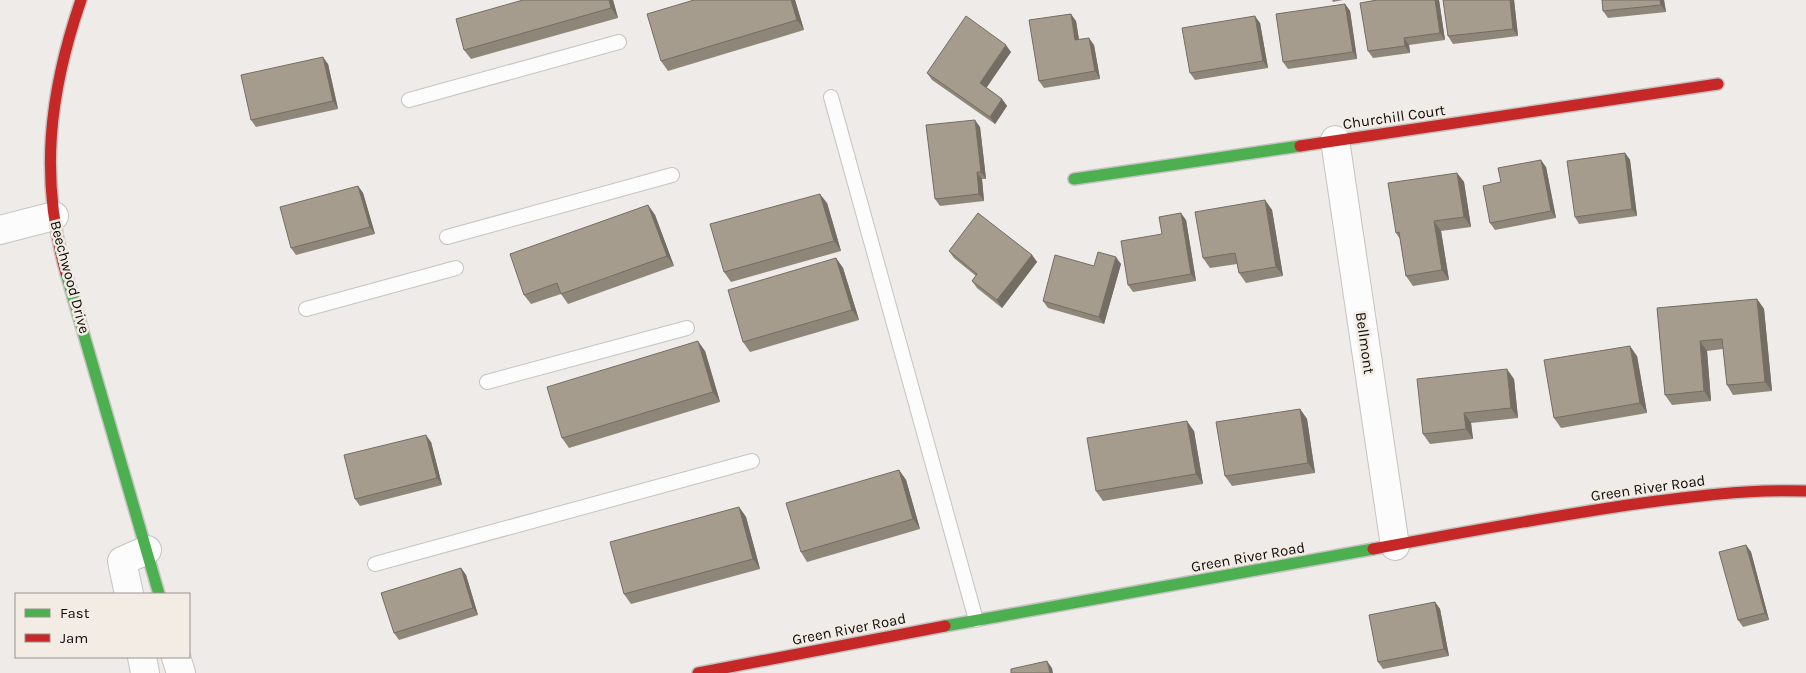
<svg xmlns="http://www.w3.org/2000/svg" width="1806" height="673" font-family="Karla,sans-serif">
  <rect width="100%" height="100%" fill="#eeebe8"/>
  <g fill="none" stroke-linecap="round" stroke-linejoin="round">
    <g stroke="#c6c4c1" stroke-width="16">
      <g id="lane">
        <path d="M831,97L976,620"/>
        <path d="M409,100L619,42"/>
        <path d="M447,237L672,175"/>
        <path d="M306,309L456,268"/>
        <path d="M487,382L687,328"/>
        <path d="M375,564L752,461"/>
      </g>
    </g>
    <g stroke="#c6c4c1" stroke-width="30">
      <g id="street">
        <path d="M1335,140L1395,546"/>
        <path d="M0,230L54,216"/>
        <path d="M129,594L122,561L147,550"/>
        <path d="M142,657L145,673"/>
        <path d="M176,657L181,673"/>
      </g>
    </g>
    <g stroke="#c6c4c1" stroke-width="14">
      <g id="fast">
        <path d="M1074,179L1300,146"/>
        <path d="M66,273L159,594"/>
        <path d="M945,626L1373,549"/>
      </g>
    </g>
    <g stroke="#c6c4c1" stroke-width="14">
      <g id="jam">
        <path d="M1300,146L1718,84"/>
        <path d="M66,273C39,178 49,93 81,0"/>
        <path d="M1373,549C1458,533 1543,518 1628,505C1687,497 1746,489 1806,491"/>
        <path d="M698,673L945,626"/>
      </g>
    </g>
    <use href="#lane" stroke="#fcfcfc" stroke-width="14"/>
    <use href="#street" stroke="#fcfcfc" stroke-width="28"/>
    <use href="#fast" stroke="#4caf50" stroke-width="11"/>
    <use href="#jam" stroke="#c62828" stroke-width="11"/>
  </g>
  <g fill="#8f867a">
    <path d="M523,0H613L618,18L471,59L464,50Z"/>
    <path d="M795,0L804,30L668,71L661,61Z"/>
    <path d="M1332,0H1343L1333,2Z"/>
    <path d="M1439,0L1445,40L1409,45L1410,53L1373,58L1368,51Z"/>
    <path d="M1514,0L1518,36L1453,44L1448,36Z"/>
    <path d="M1664,0L1666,12L1608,18L1603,11Z"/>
    <path d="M1345,4L1350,11L1357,59L1288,69L1283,62Z"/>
    <path d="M1076,21L1079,39L1094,45L1100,79L1044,88L1039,81Z"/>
    <path d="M1260,23L1268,68L1195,80L1190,73Z"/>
    <path d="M1011,52L986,87L1002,99L1007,106L995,124L932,80L927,73Z"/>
    <path d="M328,64L338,109L256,127L251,120Z"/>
    <path d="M980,127L986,179H982L984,201L940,206L935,199Z"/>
    <path d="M1625,153L1630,160L1637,216L1579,224L1575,217Z"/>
    <path d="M1546,167L1556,218L1495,230L1490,223L1501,182Z"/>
    <path d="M1457,173L1464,182L1471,227L1441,231L1449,280L1413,286L1406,276L1400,239L1396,233Z"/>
    <path d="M358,186L363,193L375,234L296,255L291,248Z"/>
    <path d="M1265,200L1272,210L1283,276L1246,283L1239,273L1237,264L1210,268L1203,258Z"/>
    <path d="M827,203L841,251L731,282L724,272Z"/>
    <path d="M648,205L655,215L674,266L568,304L561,294L531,304L524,295Z"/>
    <path d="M1186,220L1196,281L1133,292L1128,285L1162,234Z"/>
    <path d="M949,251L1032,255L1037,262L1002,308L977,288L972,281L976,276L954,258Z"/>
    <path d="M836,258L843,268L859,320L750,352L743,342Z"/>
    <path d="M1121,264L1104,324L1048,308L1043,301L1094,266Z"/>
    <path d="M1757,299L1764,309L1772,391L1733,395L1727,385L1723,349L1707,351L1711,401L1672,405L1665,395L1657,308Z"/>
    <path d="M705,351L720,402L569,448L562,438Z"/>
    <path d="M1637,356L1647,413L1561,428L1554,418Z"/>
    <path d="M1514,379L1518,418L1471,423L1473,439L1430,444L1423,434Z"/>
    <path d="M1300,409L1307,419L1315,473L1232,486L1225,476Z"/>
    <path d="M1194,431L1203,484L1103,501L1096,491Z"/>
    <path d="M431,442L442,485L360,506L355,499Z"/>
    <path d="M899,470L906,480L920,529L807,562L801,552Z"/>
    <path d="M739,507L746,517L760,569L631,604L624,594Z"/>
    <path d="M1746,545L1751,552L1769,620L1743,627L1738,620Z"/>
    <path d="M461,568L466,575L478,615L399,640L394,633Z"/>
    <path d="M1435,602L1440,609L1449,656L1383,669L1378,662Z"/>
  </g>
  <g fill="#746d63">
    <path d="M609,0H613L618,18L611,8Z"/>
    <path d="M791,0H795L804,30L797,20Z"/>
    <path d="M1435,0H1439L1445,40L1440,33Z"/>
    <path d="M1510,0H1514L1518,36L1513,29Z"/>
    <path d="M1660,0H1664L1666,12L1661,5Z"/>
    <path d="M1345,4L1350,11L1357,59L1353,52Z"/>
    <path d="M1071,14L1076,21L1080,47L1075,40Z"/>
    <path d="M1255,16L1260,23L1268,68L1263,61Z"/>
    <path d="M1089,38L1094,45L1100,79L1095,71Z"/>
    <path d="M1404,38L1409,45L1410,53L1405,46Z"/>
    <path d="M1006,45L1011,52L985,90L980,83Z"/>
    <path d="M323,57L328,64L338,109L333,101Z"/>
    <path d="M1002,99L1007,106L995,124L990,117Z"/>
    <path d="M975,120L980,127L986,179L981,172Z"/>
    <path d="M1625,153L1630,160L1637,216L1632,209Z"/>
    <path d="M1541,160L1546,167L1556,218L1551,211Z"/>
    <path d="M977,172L982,179L984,201L979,194Z"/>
    <path d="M1457,173L1464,182L1471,227L1464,217Z"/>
    <path d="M358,186L363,193L375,234L370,227Z"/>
    <path d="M820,194L827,203L841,251L834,241Z"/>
    <path d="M1265,200L1272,210L1283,276L1276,267Z"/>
    <path d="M648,205L655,215L674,266L667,256Z"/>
    <path d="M1181,213L1186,220L1196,281L1191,274Z"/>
    <path d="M1434,221L1441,231L1449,280L1442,270Z"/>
    <path d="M1032,255L1037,262L1002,308L997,300Z"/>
    <path d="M1116,257L1121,264L1104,324L1099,317Z"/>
    <path d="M836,258L843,268L859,320L852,310Z"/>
    <path d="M1757,299L1764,309L1772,391L1765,382Z"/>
    <path d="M698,341L705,351L720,402L713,392Z"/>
    <path d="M1700,341L1707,351L1711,401L1704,391Z"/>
    <path d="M1630,346L1637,356L1647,413L1640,403Z"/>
    <path d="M1507,369L1514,379L1518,418L1511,408Z"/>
    <path d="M1300,409L1307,419L1315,473L1308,463Z"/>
    <path d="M1464,413L1471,423L1473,439L1466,429Z"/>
    <path d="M1187,421L1194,431L1203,484L1196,474Z"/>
    <path d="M426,435L431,442L442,485L437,478Z"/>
    <path d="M899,470L906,480L920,529L913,519Z"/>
    <path d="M739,507L746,517L760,569L753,559Z"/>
    <path d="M1746,545L1751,552L1769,620L1765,613Z"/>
    <path d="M461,568L466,575L478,615L473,608Z"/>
    <path d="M1435,602L1440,609L1449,656L1444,649Z"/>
    <path d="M1047,661L1052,668L1053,673H1050Z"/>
  </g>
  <g fill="#a69c8e" stroke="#746d63">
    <path d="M523,0H609L611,8L464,50L456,19Z"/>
    <path d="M694,0H791L797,20L661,61L647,14Z"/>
    <path d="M1377,0H1435L1440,33L1404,38L1405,46L1368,51L1360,3Z"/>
    <path d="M1443,0H1510L1513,29L1448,36Z"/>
    <path d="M1602,0H1660L1661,5L1603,11Z"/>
    <path d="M1345,4L1353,52L1283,62L1276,14Z"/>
    <path d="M1071,14L1075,40L1089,38L1095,71L1039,81L1029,20Z"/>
    <path d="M966,16L1006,45L980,83L1002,99L990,117L927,73Z"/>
    <path d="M1255,16L1263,61L1190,73L1182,28Z"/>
    <path d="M323,57L333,101L251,120L241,75Z"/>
    <path d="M975,120L981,172H977L979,194L935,199L926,125Z"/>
    <path d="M1625,153L1632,209L1575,217L1567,161Z"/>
    <path d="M1541,160L1551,211L1490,223L1483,186L1501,182L1498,168Z"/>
    <path d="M1457,173L1464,217L1434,221L1442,270L1406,276L1399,232L1396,233L1388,183Z"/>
    <path d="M358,186L370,227L291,248L280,207Z"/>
    <path d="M820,194L834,241L724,272L710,224Z"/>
    <path d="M1265,200L1276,267L1239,273L1235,253L1203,258L1195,212Z"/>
    <path d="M648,205L667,256L561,294L557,283L524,295L510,254Z"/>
    <path d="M978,213L1032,255L997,300L972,281L977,274L949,251Z"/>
    <path d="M1181,213L1191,274L1128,285L1121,241L1162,234L1159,217Z"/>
    <path d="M1098,252L1116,257L1099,317L1043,301L1055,255L1094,266Z"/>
    <path d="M836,258L852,310L743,342L728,290Z"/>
    <path d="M1757,299L1765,382L1727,385L1722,339L1700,341L1704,391L1665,395L1657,308Z"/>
    <path d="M698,341L713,392L562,438L547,387Z"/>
    <path d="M1630,346L1640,403L1554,418L1544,360Z"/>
    <path d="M1507,369L1511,408L1464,413L1466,429L1423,434L1417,379Z"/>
    <path d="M1300,409L1308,463L1225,476L1216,422Z"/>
    <path d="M1187,421L1196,474L1096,491L1087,438Z"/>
    <path d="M426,435L437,478L355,499L344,455Z"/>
    <path d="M899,470L913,519L801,552L786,503Z"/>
    <path d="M739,507L753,559L624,594L610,542Z"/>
    <path d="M1746,545L1765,613L1738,620L1719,552Z"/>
    <path d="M461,568L473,608L394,633L381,593Z"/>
    <path d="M1435,602L1444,649L1378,662L1369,615Z"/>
    <path d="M1047,661L1050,673H1011V669Z"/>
  </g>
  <g text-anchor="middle" stroke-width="5" stroke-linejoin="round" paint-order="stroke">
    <g font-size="15" fill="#0e0c0a" stroke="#f2ece4">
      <text transform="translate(1394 117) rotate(-8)" y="5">Churchill Court</text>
      <text transform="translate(70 277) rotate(75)" y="5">Beechwood Drive</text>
      <text transform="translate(1365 343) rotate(82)" y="5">Bellmont</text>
      <text transform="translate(1648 488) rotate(-8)" y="5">Green River Road</text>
      <text transform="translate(1248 557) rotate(-10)" y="5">Green River Road</text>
      <text transform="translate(849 629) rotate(-11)" y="5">Green River Road</text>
    </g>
  </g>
  <rect x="15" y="593" width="175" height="65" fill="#f2ece4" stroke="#97928d"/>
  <rect x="25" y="609" width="25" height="8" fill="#4caf50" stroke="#97928d"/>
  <text x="60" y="618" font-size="15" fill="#0e0c0a">Fast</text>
  <rect x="25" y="634" width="25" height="8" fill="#c62828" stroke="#97928d"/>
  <text x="60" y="643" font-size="15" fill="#0e0c0a">Jam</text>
</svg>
